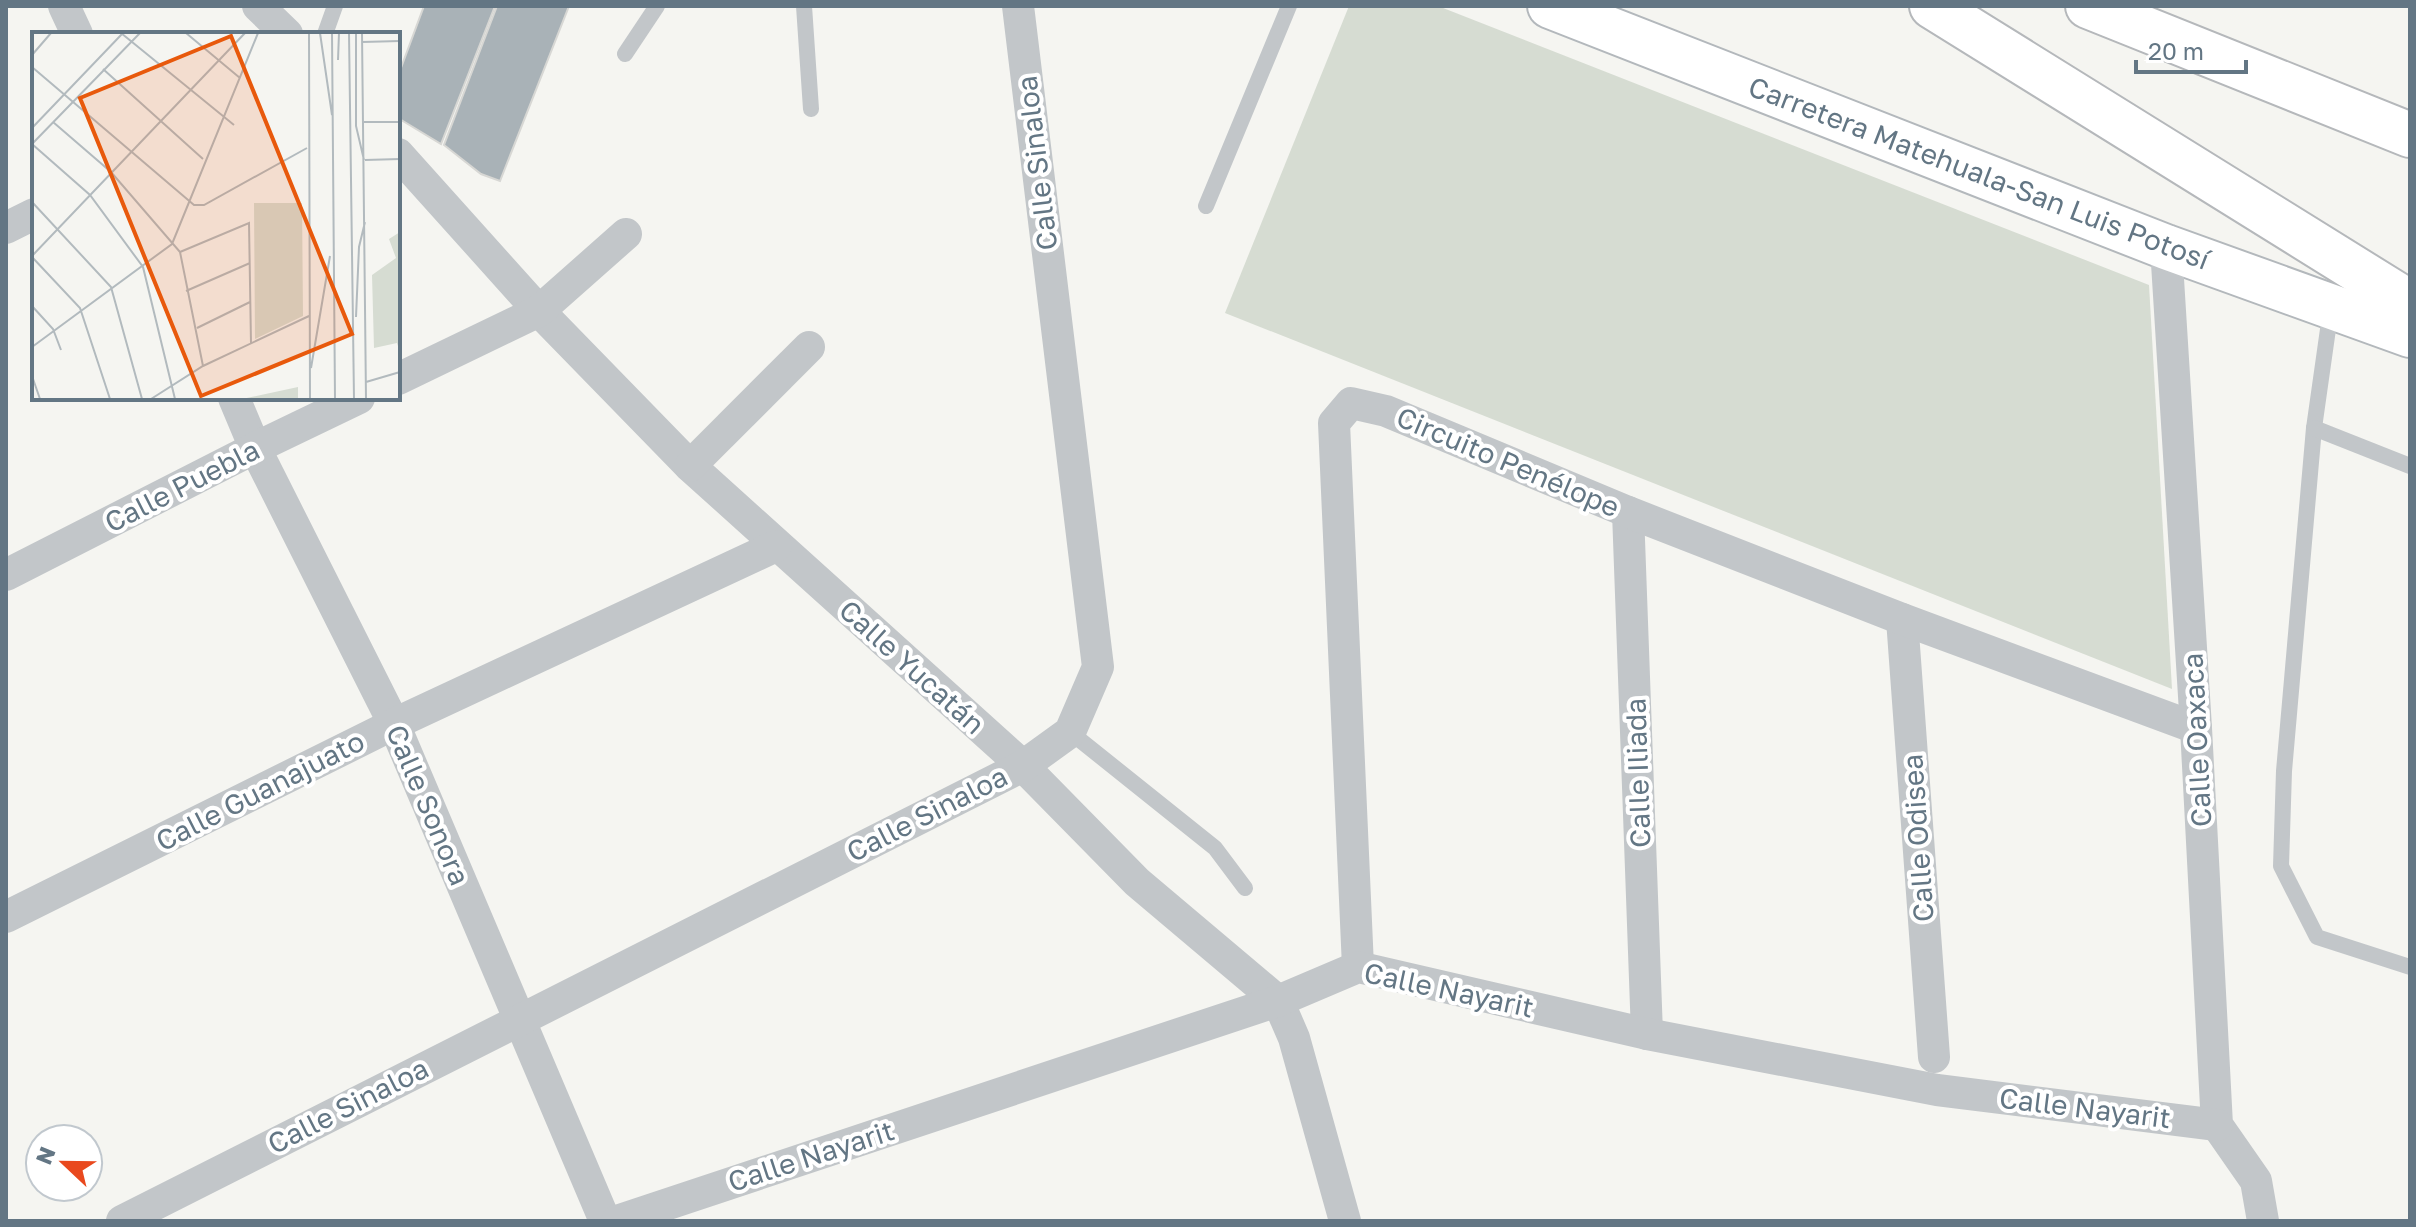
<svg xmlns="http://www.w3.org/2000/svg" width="2416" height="1227" font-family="'Golos Text',sans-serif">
  <rect width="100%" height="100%" fill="#f5f5f1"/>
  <path fill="#d6dcd2" d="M1349,6H1438L2149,285L2172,689L1225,313Z"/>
  <g fill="#a9b2b7" stroke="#d7d7d4" stroke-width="2">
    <path d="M424,6H495L441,144L398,118V76Z"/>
    <path d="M497,6H569L500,181L481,174L444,145Z"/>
  </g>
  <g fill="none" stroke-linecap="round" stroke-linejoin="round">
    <g stroke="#b3b8bc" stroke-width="48">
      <path id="primary" d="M1550,6L2166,247L2410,335"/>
    </g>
    <g stroke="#b5b8bb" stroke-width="48">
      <g id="highway">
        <path d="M1932,6L2410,303"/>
        <path d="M2088,6L2410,135"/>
      </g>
    </g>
    <g stroke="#c2c6c9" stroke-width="16">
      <path d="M804,6L811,109"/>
      <path d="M325,34L335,6"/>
      <path d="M625,54L657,6"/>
      <path d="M1206,206L1289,6"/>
      <path d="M2331,308L2314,428L2284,771L2281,866L2317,937L2410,967"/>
      <path d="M2314,428L2410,466"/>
      <path d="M1070,732L1215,848L1245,888"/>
    </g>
    <g stroke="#c2c6c9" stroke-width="32">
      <path d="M64,6L77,34"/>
      <path d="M258,6L287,34"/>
      <path d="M398,154L539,311L690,466L1023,766L1137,882L1278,1001L1294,1038L1345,1221"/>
      <path d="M6,228L34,214"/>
      <path d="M2166,247L2196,728L2217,1125L2256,1181L2263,1221"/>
      <path d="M398,379L539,311L626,234"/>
      <path d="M234,398L255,448L394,724L605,1221"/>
      <path d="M690,466L809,347"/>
      <path d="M1628,512L1647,1034"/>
      <path d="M6,575L255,448L359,398"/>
      <path d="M1902,619L1934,1057"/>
      <path d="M6,917L394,724L776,546"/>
      <path d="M1358,967L1334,423L1351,403L1386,411L1628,512L1902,619L2196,728"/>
      <path d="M122,1221L1023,766L1070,732L1098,667L1018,6"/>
      <path d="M617,1221L1278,1001L1358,967L1647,1034L1937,1090L2217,1125"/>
    </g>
    <use href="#primary" stroke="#fff" stroke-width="44"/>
    <use href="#highway" stroke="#fff" stroke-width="44"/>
  </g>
  <g text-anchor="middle" stroke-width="8" stroke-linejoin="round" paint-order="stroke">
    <g font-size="28" fill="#637684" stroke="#fff">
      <text transform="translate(1037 163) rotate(-97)" y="10">Calle Sinaloa</text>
      <text transform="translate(1979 173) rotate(21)" y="10">Carretera Matehuala-San Luis Potosí</text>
      <text transform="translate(1508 462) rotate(23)" y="10">Circuito Penélope</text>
      <text transform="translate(182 486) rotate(-27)" y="10">Calle Puebla</text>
      <text transform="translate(912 667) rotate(42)" y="10">Calle Yucatán</text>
      <text transform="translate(2197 740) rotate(-93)" y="10">Calle Oaxaca</text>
      <text transform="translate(1638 773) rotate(-92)" y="10">Calle Iliada</text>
      <text transform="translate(260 791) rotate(-27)" y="10">Calle Guanajuato</text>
      <text transform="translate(428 805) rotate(67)" y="10">Calle Sonora</text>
      <text transform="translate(927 814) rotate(-27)" y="10">Calle Sinaloa</text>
      <text transform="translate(1918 838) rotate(-94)" y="10">Calle Odisea</text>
      <text transform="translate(1449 990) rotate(12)" y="10">Calle Nayarit</text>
      <text transform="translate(348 1106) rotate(-27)" y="10">Calle Sinaloa</text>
      <text transform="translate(2085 1108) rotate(7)" y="10">Calle Nayarit</text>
      <text transform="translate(811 1156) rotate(-18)" y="10">Calle Nayarit</text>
    </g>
  </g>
  <g transform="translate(32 32)">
    <rect width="368" height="368" fill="#f5f5f1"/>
    <path d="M222,171H270L271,284L223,307ZM368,200V320L365,311L342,316L340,243L364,226L357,207ZM266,355V367H210Z" fill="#d6dcd2"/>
    <path fill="none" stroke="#b2babe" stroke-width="2" d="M89,1L202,93M154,1L208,46M277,1L278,367M288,1L300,83M300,1L303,367M317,1L322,367M324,1V94L332,128M330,1L334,367M330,10L368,9M0,23L19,1M306,28L307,1M0,35L162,173H172L275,116M71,37L171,127M21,90L79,140L148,220L171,334M332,90H368M0,96L90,2M0,112L58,163L111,235L143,367M0,112L108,1M333,128L368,127M0,170L79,255L110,367M148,220L217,191L219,312M0,224L213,1M0,225L48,276L78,367M154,259L218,231M0,274L21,297L29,318M324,285L327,215L333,190M165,296L218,270M0,315L140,212L226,1M279,336L298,224M0,344L8,367M334,350L368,340M119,367L171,334L277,284"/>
    <path fill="#e8590c" fill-opacity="0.15" stroke="#e8590c" stroke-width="4" d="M199,4L320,302L169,364L48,66Z"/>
    <rect width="368" height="368" fill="none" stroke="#637684" stroke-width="4"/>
  </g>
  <rect width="2416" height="1227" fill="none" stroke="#637684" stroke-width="16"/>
  <g transform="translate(64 1163) rotate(292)"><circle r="38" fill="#ffffff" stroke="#c1c8ce" stroke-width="2"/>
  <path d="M0-6L14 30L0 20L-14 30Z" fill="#e9491e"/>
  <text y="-12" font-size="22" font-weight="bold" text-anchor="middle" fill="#637684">N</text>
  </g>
  <path d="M2136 60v12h110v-12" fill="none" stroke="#637684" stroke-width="4"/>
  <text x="2148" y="60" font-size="24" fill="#637684" stroke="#ffffff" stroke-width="6" paint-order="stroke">20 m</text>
</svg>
